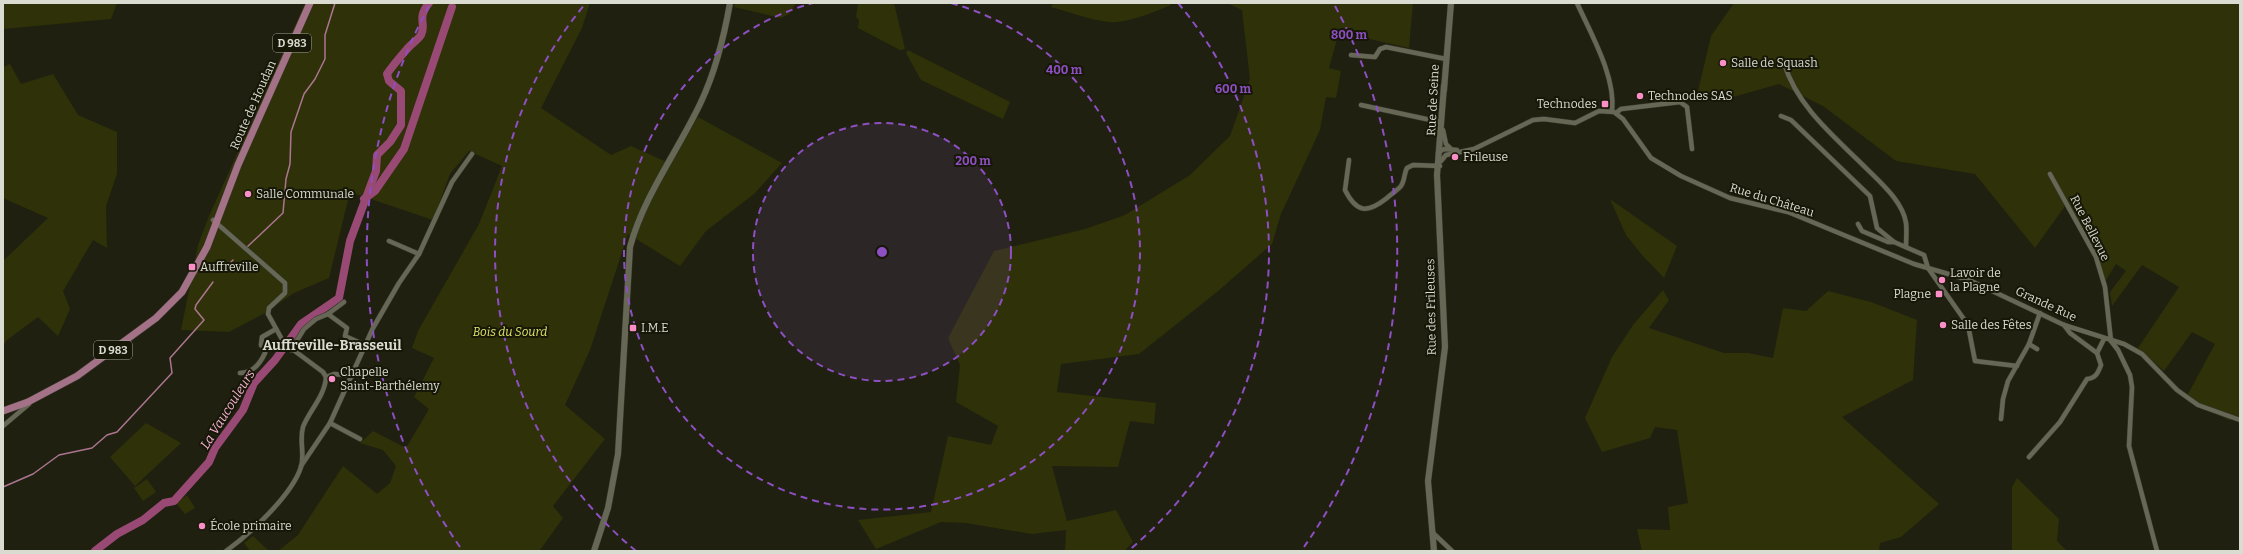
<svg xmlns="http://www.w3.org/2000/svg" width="2243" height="554" font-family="Bitter,serif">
  <rect width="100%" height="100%" fill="#1f2010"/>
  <g fill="#2f3108">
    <path d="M3,3H117L111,19L3,29Z"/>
    <path d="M305,3H590L582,28L541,108L611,155L631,146L671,164L698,117L782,163L754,194L706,231L680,266L628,234L590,350L565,405L605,439L553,506L563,518L540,550L542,551H278L298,535L343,466L377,494L390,483L396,466L383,450L360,443L373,431L406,448L429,409L414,397L434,358L412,348L418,331L479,224L502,166L469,151L450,174L433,220L350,192L329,278L294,293L265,313L229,332L181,330L198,245L209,216Z"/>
    <path d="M735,3H796L789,14L781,18L734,7Z"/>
    <path d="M858,3H894L905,49L900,50L858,28L859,20L856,17Z"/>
    <path d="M1053,3H1171L1169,6C1154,12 1125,24 1109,22C1090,20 1070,12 1051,7Z"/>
    <path d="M1227,3H1413L1409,48L1339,32L1329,68L1341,71L1336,98L1326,97L1320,130L1281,214L1272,244L1217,292L1139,354L1061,364L1057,392L1156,403L1154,424L1130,421L1118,467L1052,466L1067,521L1116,510L1133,542L1124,551H1065L1066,530L1032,534L966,523L941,522L876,549L858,520L931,512L948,436L991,445L998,426L956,402L960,365L948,338L994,251L1085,229L1125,215L1190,175L1230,136L1250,79L1242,10Z"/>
    <path d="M1734,3H2237L2240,5V420H2229L2187,401L2188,394L2215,344L2192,332L2164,371L2138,348L2179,287L2142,265L2112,306L2110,292L2126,271L2116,264L2106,280H2102L2096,261L2065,206L2035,248L1975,174L1896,161L1823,106L1779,84L1733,97L1698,91L1711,36Z"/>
    <path d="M908,50L1010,102L1003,119L921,80L906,53Z"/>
    <path d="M10,64L21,84L53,74L78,115L117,132V174L106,206L107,248L93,240L63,291L70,309L58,336L38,317L7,340L3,346V261L48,218L3,198V67Z"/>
    <path d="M1610,199L1677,246L1664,278L1642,255L1626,235Z"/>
    <path d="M1663,290L1669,300L1649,328L1724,353H1748L1773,358L1783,308L1806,311L1828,291L1871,302L1917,320L1913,380L1842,417L1939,504L1901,537L1880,543L1879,551H1642L1637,529L1670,530L1668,507L1688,503L1677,430L1655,427L1650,438L1602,452L1585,418L1612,357L1633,325Z"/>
    <path d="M146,423L181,443L135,486L110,457Z"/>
    <path d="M2017,478L2059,519L2057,541L2067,551H2012V487Z"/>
    <path d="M147,479L156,492L143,501L134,488Z"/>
    <path d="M187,495L195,508L185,514L176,503Z"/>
    <path d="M253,536L269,551H250L244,543Z"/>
  </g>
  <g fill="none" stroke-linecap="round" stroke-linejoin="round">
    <g stroke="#ac7590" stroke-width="1.5">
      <path d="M246,248L283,213L286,179L290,164L291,132L304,94L315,79L325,59V35L335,3"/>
      <path d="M224,269L233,260"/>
      <path d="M3,487L33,474L59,455L92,448L107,435L117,432L172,373L170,358L204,320L195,309L196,305L213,282"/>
    </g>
    <g stroke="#984974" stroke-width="8">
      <path d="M364,199L375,191L404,149L452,7"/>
      <path d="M95,551L117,534L143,520L164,503L174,501L209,462L215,448L243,410L254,383L275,360L301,324L339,298L350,241L376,171L377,155L390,142L401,125V91L389,81L387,74C393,65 401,56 408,48C412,43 418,40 421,35C427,24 416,19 429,3"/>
    </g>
    <g stroke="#37372e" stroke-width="5.5">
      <g id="street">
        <path d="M1577,3C1591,34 1616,77 1612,111"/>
        <path d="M1351,55L1375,57L1380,49L1386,47L1446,59"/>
        <path d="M1784,63C1797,107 1836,138 1867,169C1881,183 1903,202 1906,223C1907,230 1906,239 1906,247"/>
        <path d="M1361,105L1440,122"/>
        <path d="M1616,113L1621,109L1680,102L1687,107L1692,149"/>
        <path d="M1781,116L1791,120L1870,196L1877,228L1894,242L1924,255L1928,268L1968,325L1975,361L2017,366"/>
        <path d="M1443,130L1446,144L1451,149"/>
        <path d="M1438,153L1444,149L1457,150"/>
        <path d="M1349,160L1345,190C1357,214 1368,213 1387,198C1391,194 1398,190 1401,186C1405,180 1404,173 1407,168L1413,165L1440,166"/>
        <path d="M1441,161L1446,155L1474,149L1533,120L1544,119L1575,123L1599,111L1614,112L1623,119L1651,158L1681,176L1730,198L1788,212L1914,264L1969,280L2064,325L2124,344L2142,354L2177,390L2198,405L2240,420"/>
        <path d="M2050,174L2096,257L2105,287L2111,341"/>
        <path d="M213,220L285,283V293L269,308L268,314L284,343L323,372L326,377"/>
        <path d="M1858,224L1862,231L1888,242H1894"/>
        <path d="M389,241L419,254"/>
        <path d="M328,314L347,328L345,336L365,345"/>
        <path d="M2064,325L2070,333L2097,353"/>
        <path d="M2111,341L2118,350L2130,375L2132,387L2129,446L2157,551"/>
        <path d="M2029,344L2037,349"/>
        <path d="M291,350L304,329L316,319L328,314L344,302"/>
        <path d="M240,373C252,373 260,364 265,353V350L261,345L262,337L276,329"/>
        <path d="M326,377L334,374L353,376"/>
        <path d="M2001,419L2003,399L2008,381L2029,344L2040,313"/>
        <path d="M330,423L360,439"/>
        <path d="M3,426L29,404L28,402"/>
        <path d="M2029,457L2060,422L2087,379C2096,378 2098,373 2101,365L2097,353L2104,339"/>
        <path d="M301,466L330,423L373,328L399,283L419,254L452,182L472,154"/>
        <path d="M1432,532L1452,551"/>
        <path d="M226,551C250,534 292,495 301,467C305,454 299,441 303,427C309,411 325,396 326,377"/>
      </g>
    </g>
    <g stroke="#37372e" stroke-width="7">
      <g id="secondary">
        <path d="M1444,90L1451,3"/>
        <path d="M594,551L608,508L618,454L630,247C644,195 678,151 701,102C716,70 724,37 730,3"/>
        <path d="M1434,551L1428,481L1445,347L1437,175L1444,86"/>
      </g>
    </g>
    <g stroke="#37372e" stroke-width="8">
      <path id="primary" d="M3,411L28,402L77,376L156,318L182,292L207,247L238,165L310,3"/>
    </g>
    <use href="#street" stroke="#666755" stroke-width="4.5"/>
    <use href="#secondary" stroke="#666755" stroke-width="6"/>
    <use href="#primary" stroke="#a47286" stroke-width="7"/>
  </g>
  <circle cx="882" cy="252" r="129" fill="#8e4fc3" fill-opacity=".12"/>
  <g fill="none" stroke="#8e4fc3" stroke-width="2" stroke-dasharray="7 5">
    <circle cx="882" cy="252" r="129"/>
    <path d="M951 3A258 258 0 1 1 813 3"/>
    <path d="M636 551A387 387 0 0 1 586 3M1178 3A387 387 0 0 1 1128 551"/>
    <path d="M460 547A515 515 0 0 1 429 6M1335 6A515 515 0 0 1 1304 547"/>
  </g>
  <g fill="#fa8fc7" stroke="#161707" stroke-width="1.5">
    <circle cx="1723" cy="63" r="4"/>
    <circle cx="1640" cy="96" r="4"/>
    <rect x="1601" y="100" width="8" height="8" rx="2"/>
    <circle cx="1455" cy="157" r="4"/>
    <circle cx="248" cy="194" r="4"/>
    <rect x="188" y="263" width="8" height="8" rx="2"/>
    <circle cx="1942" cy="280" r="4"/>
    <rect x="1935" y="290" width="8" height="8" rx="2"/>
    <circle cx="1943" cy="325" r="4"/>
    <rect x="629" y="324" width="8" height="8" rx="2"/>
    <circle cx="332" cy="379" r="4"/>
    <circle cx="202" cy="526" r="4"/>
  </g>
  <g text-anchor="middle" stroke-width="4" stroke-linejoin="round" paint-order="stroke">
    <g fill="#161707" stroke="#9fa094" stroke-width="1">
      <rect x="273" y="34" width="38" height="18" rx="3"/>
      <rect x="94" y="341" width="38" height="18" rx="3"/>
    </g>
    <g font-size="11" font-weight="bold" fill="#dadbd1">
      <text x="292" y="47">D 983</text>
      <text x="113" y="354">D 983</text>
    </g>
    <g font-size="12" fill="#dadbd1" stroke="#161707" text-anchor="start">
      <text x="1731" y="67">Salle de Squash</text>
      <text x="1648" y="100">Technodes SAS</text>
      <text x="1597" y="108" text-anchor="end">Technodes</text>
      <text x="1463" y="161">Frileuse</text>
      <text x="256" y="198">Salle Communale</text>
      <text x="200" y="271">Auffreville</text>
      <text x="1950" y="277">Lavoir de<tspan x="1950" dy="14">la Plagne</tspan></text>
      <text x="1931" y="298" text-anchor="end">Plagne</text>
      <text x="1951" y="329">Salle des Fêtes</text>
      <text x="641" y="332">I.M.E</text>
      <text x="340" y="376">Chapelle<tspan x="340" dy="14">Saint-Barthélemy</tspan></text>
      <text x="210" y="530">École primaire</text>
    </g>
    <g font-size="12" fill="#dadbd1" stroke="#161707">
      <text transform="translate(1433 100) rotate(-87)" y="4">Rue de Seine</text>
      <text transform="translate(253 105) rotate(-66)" y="4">Route de Houdan</text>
      <text transform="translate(1772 200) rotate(17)" y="4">Rue du Château</text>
      <text transform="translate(2090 228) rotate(63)" y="4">Rue Bellevue</text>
      <text transform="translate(2046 304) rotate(25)" y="4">Grande Rue</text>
      <text transform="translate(1431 307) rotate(-91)" y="4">Rue des Frileuses</text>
    </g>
    <g font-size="12" font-style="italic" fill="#dfe468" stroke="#161707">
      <text x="510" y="336">Bois du Sourd</text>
    </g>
    <g font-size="13" font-style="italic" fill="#f3b0d1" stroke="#161707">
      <text transform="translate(227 409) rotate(-58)" y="5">La Vaucouleurs</text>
    </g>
    <g font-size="14" font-weight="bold" fill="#dadbd1" stroke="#161707">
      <text x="332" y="350">Auffreville-Brasseuil</text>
    </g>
  </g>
  <circle cx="882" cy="252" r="6" fill="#8e4fc3" stroke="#161707" stroke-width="2"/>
  <g font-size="12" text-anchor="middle" font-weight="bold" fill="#8e4fc3" stroke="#161707" stroke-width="4" stroke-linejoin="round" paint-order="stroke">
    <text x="1349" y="39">800 m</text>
    <text x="1064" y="74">400 m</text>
    <text x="1233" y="93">600 m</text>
    <text x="973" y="165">200 m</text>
  </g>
  <rect width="2243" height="554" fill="none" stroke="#dadbd1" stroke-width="8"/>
</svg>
